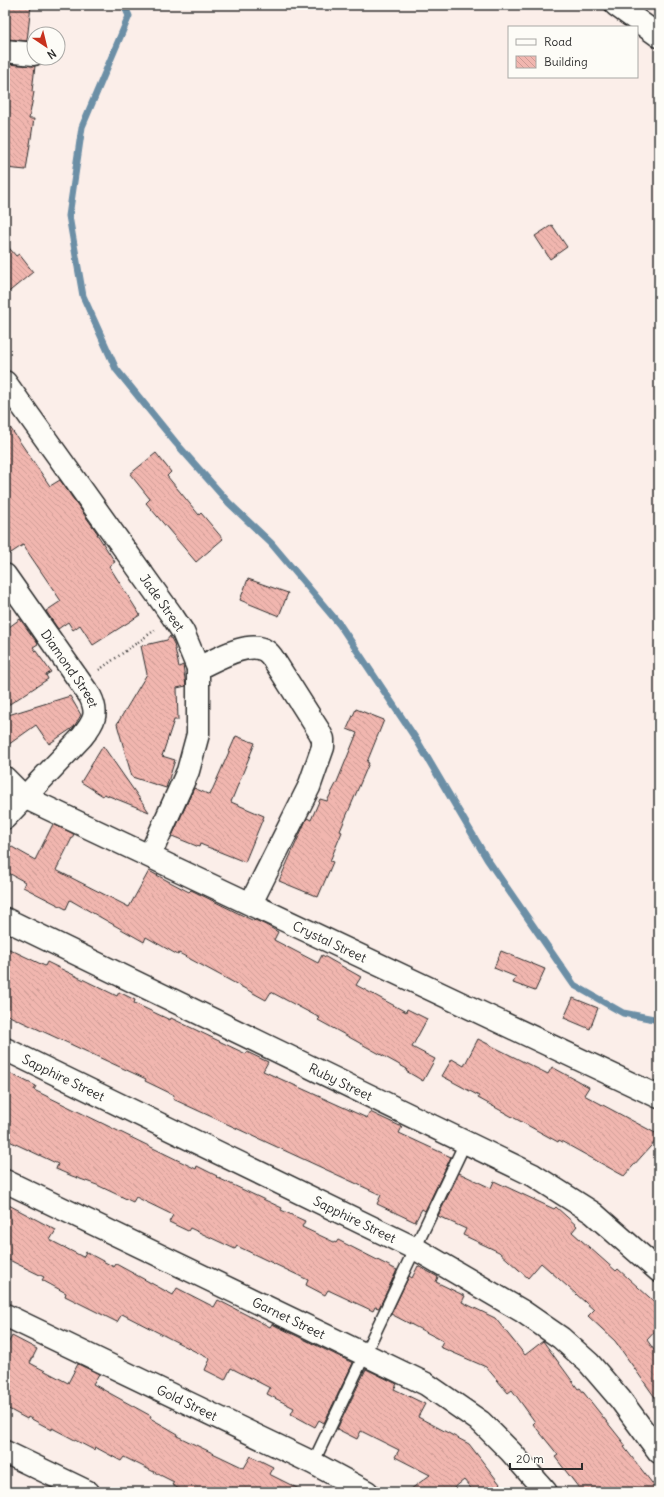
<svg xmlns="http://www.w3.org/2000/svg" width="664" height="1497" font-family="Delius,sans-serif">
  <defs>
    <pattern id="building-back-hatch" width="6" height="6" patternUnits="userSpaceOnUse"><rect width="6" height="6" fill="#f1b6af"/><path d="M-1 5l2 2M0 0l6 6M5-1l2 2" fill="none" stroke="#cf9d97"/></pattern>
  </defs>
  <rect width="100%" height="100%" fill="#fbeee9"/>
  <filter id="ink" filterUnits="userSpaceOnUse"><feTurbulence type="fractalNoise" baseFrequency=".025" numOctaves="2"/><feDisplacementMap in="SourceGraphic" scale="8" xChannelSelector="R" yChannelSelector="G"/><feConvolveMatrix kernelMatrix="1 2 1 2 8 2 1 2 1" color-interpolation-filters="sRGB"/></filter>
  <g filter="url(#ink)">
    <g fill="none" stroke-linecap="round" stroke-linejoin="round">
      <path stroke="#6c8fa6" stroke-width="7" d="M124,5L129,16L82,127L69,216L83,296L116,369L176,443L229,503L271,543L340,625L418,742L487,859L574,985L623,1013L659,1020"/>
    </g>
    <g fill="url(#building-back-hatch)" stroke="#2b2b2b">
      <path d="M5,5H31L27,41L8,39L9,34L5,33Z"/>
      <path d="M5,64L35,66L32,91L34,92L29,119H34L26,170L5,168Z"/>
      <path d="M552,225L567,247L550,259L535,236Z"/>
      <path d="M5,243L16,256L19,254L33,272L5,295Z"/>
      <path d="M5,420L50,486L60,480L98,534H97L115,562L109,566L140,615L93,645L80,625L73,630L68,622L58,629L46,611L61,601L23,545L5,557Z"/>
      <path d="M156,453L171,472L167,476L199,515L201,513L223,539L196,562L146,503L150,499L130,474Z"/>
      <path d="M248,579L288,593L279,616L240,600Z"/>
      <path d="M20,619L38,644L33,647L51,672L46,675L48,679L5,707V630Z"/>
      <path d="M170,636L174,644L179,667L183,665L186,686L177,688L178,720H174L162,756L175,760L166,788L132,777L117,724L147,674L141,646L167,640Z"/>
      <path d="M70,696L81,715L74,727L49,744L36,725L5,747V716Z"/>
      <path d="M356,709L384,720L367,762L369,763L340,831L342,832L330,861L333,862L318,897L279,881L307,818L311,820L320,799L327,801L337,782L357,733L347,729Z"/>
      <path d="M236,736L255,743L231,802L264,816L245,862L200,844L199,847L172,836L194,788L210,795Z"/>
      <path d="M103,746L149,812L104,794L103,796L81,782Z"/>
      <path d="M53,824L74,834L56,870L129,907L149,871L189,892L191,890L254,921L255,920L266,925L278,932L274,940L318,963L322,955L361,977L356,985L406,1012L407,1009L427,1019L412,1047L435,1059L423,1081L406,1071L407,1069L318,1020L320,1018L271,992L266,1000L179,953L178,955L146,937L144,942L70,900L66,909L23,887L25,882L5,871V843L35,860Z"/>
      <path d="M5,947L45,966L47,962L117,996L119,992L135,1000L134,1003L170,1020L171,1018L246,1054L247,1052L268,1062L263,1071L367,1118L370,1112L402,1127L399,1133L451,1157L425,1211L422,1209L415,1222L377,1204L381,1195L173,1099L174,1095L145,1081L146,1079L5,1014Z"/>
      <path d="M501,951L545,969L535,991L513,983L516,977L494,968Z"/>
      <path d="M573,998L598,1008L590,1029L564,1018Z"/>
      <path d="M478,1039L548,1074L552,1067L589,1087L584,1095L659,1135V1137L624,1176L559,1140L558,1142L478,1098L479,1096L442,1076L452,1059L464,1066Z"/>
      <path d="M5,1071L36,1086L34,1090L196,1169L197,1166L217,1176L216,1177L282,1208L281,1210L305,1221L302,1227L336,1243L338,1240L397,1270L379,1308L375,1307L373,1311L328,1290L325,1295L306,1285L308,1280L237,1246L235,1249L190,1228L188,1231L169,1222L173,1215L136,1197L133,1202L97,1185L72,1176L56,1169L58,1164L5,1139Z"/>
      <path d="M459,1173L491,1188L494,1181L554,1209L556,1207L577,1226L572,1232L616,1271L618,1269L659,1306V1327L647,1340L659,1357V1403L615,1341L588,1316L594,1310L541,1263L528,1278L499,1252L463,1235L466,1229L438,1216Z"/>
      <path d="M5,1203L56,1230L50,1240L83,1257L86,1252L114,1267L116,1264L173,1295L177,1288L214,1307L218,1300L270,1327L272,1324L353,1363L324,1423L319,1420L315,1427L291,1414L294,1408L267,1394L270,1388L231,1368L225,1380L205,1370L210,1359L122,1314L117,1322L65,1296L66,1293L42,1280L44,1277L5,1258Z"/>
      <path d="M418,1266L438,1277L436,1282L465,1296L462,1302L495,1318L525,1355L543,1341L578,1389L580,1388L626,1446L624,1447L659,1492H582L555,1457L558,1455L533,1424L535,1422L512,1390L508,1393L486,1367L440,1347L443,1341L391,1314L409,1276L412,1278Z"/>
      <path d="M12,1336L37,1349L30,1363L68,1383L78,1364L99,1374L93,1384L151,1416L150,1418L178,1434L177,1436L244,1468L251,1456L273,1467L269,1474L305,1492H185L172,1485L174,1482L124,1457L121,1461L95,1447L94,1450L52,1428V1430L28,1417L27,1419L5,1407V1349Z"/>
      <path d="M366,1369L397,1384L394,1389L425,1404L418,1417L469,1444L500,1484L490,1492H474L464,1480L449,1492H407L430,1475L395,1457L399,1450L361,1431L357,1439L337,1429Z"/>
    </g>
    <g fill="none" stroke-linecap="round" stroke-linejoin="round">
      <g stroke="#2b2b2b" stroke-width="14">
        <path id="service" d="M313,1463L465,1143"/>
      </g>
      <g stroke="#2b2b2b" stroke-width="25">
        <g id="minor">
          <path d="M5,51L34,54"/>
          <path id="s1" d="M5,382L173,617L183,632L198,668V734L188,771L150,855"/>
          <path id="s2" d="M5,575L90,696C99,714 94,722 82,737L5,818"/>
          <path d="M198,668C214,661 249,639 266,651C269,653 272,657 274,660L319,731L323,739V747L309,787L251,903"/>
          <path id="s3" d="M5,778L24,797L659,1097"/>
          <path id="s4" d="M5,919L533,1175L593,1213L659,1271"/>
          <path id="s5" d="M5,1049L416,1249L522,1311L561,1338L589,1363L620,1399L659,1452"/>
          <path id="s6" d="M5,1181L426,1384L481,1422L511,1452L546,1492"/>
          <path id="s7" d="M5,1315L313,1463L367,1492"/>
          <path d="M5,1452L88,1492"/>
        </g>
      </g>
      <g stroke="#2b2b2b" stroke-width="25">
        <path id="tertiary" d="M616,5L659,36"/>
      </g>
      <path stroke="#2b2b2b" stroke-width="2.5" stroke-dasharray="1 3" stroke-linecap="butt" d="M99,670L155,630"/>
      <use href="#service" stroke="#fdfcf7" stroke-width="11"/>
      <use href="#minor" stroke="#fdfcf7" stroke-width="22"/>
      <use href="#tertiary" stroke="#fdfcf7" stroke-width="22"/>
    </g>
  </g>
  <g text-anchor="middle" stroke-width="3" stroke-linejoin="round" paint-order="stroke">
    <g font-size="13" fill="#2b2b2b" stroke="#fdfcf7">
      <text dy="5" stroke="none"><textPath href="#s1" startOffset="271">Jade Street</textPath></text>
      <text dy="5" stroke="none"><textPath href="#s2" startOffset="114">Diamond Street</textPath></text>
      <text dy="5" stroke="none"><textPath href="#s3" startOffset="365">Crystal Street</textPath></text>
      <text dy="5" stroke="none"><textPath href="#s5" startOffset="65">Sapphire Street</textPath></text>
      <text dy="5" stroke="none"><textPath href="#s4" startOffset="373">Ruby Street</textPath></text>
      <text dy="5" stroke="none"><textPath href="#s5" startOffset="389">Sapphire Street</textPath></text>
      <text dy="5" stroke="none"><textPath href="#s6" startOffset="315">Garnet Street</textPath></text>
      <text dy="5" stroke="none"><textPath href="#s7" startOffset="202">Gold Street</textPath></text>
    </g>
  </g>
  <rect width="664" height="1497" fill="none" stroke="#fdfcf7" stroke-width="20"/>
  <rect x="10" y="10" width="644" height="1477" fill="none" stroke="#2b2b2b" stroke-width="1.5" filter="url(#ink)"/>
  <rect x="508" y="26" width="130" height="52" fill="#fdfcf7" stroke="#a9a8a5"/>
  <rect x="516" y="39" width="20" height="6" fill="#fdfcf7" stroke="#a9a8a5"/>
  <text x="544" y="46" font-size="12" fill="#2b2b2b">Road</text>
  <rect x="516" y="56" width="20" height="12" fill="url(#building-back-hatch)" stroke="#a9a8a5"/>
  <text x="544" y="66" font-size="12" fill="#2b2b2b">Building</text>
  <g transform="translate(46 46) rotate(145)"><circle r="19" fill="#fdfcf7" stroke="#a9a8a5"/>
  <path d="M0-3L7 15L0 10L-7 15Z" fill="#c8321e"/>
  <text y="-6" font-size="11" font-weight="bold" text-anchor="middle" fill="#2b2b2b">N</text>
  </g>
  <path d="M510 1463v6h72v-6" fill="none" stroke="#2b2b2b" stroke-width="2"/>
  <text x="516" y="1463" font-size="12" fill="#2b2b2b" stroke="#fdfcf7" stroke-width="3" paint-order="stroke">20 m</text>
</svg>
